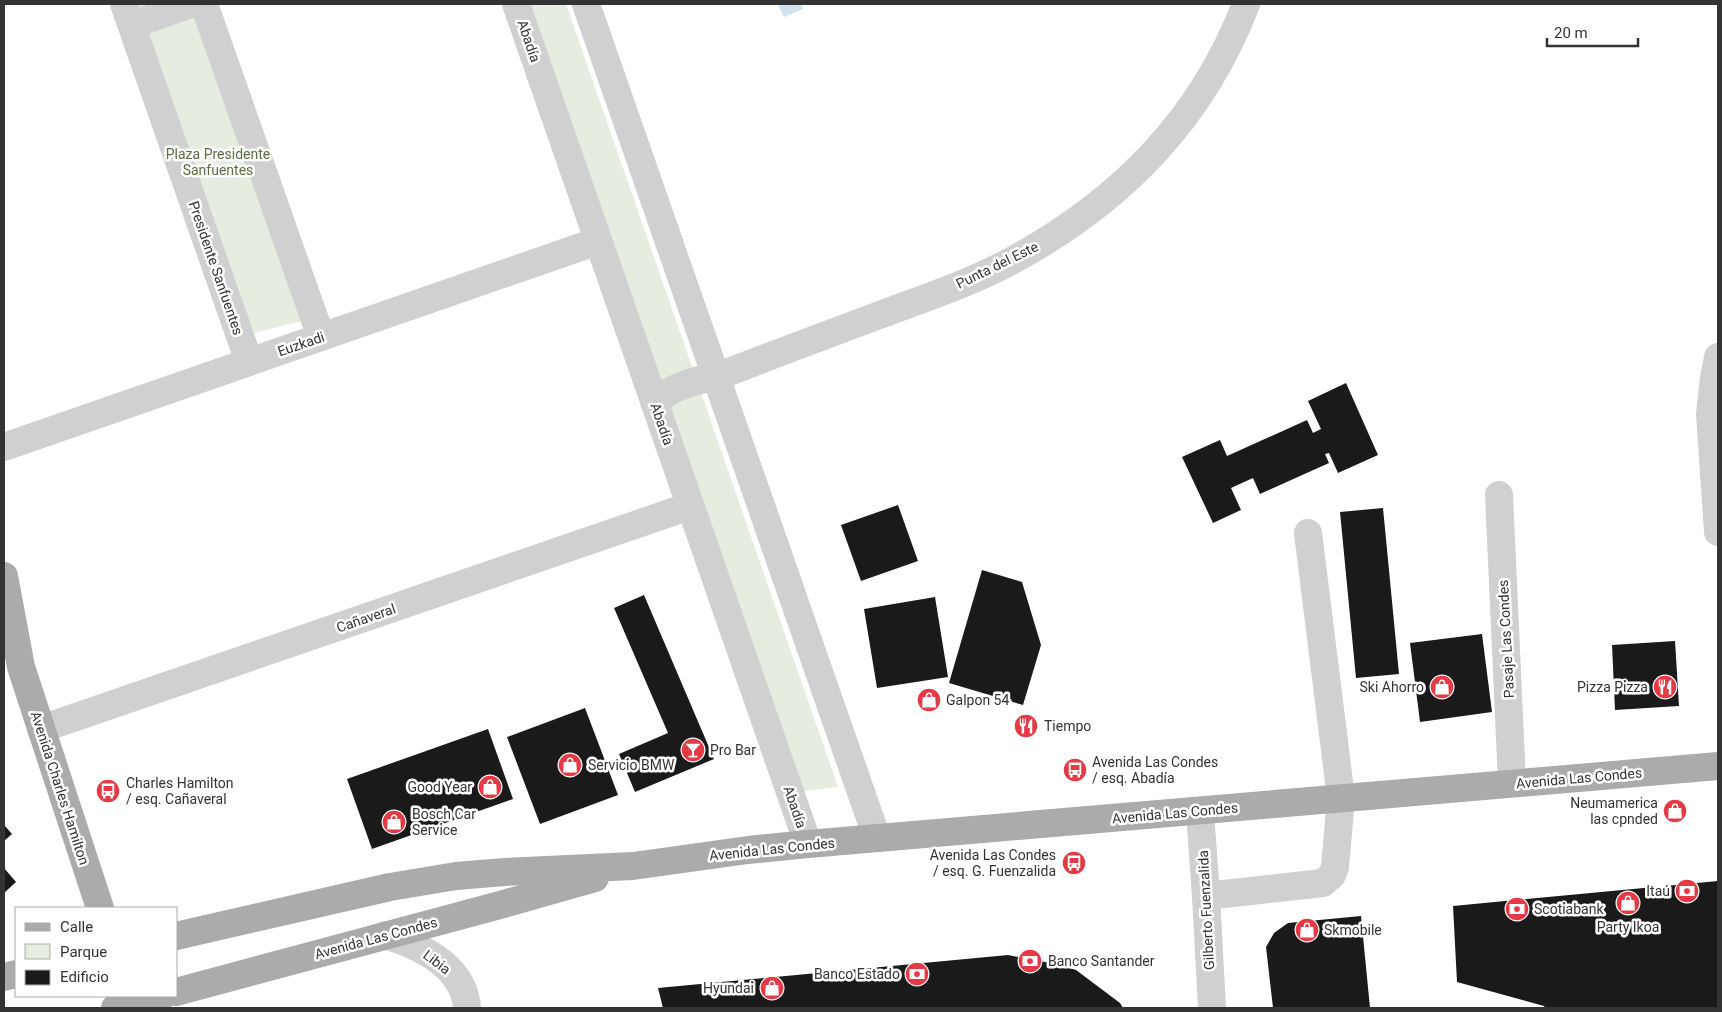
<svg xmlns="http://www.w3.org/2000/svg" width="1722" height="1012" font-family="Roboto,sans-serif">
  <rect width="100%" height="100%" fill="#fff"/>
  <g fill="#e6ecdf">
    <path d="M130,4H195L305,320L246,335Z"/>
    <path d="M530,4H566L838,787L803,791Z"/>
  </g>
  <path fill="#cfe2ee" d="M778,4H801L803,9L784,17Z"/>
  <g fill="#1a1a1a">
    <path d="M1346,383L1378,455L1338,473L1329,453L1325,454L1329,463L1260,494L1253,478L1231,488L1241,510L1213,523L1182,457L1220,440L1227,456L1307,420L1313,433L1321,429L1308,401Z"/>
    <path d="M898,505L918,561L861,581L841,525Z"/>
    <path d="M1383,508L1399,674L1356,678L1340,512Z"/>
    <path d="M982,570L1022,582L1041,645L1023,705L949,683Z"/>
    <path d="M644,595L714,759L635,792L619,754L668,733L614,608Z"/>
    <path d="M935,597L948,677L877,688L864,609Z"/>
    <path d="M1482,634L1492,712L1420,722L1410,643Z"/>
    <path d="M1675,641L1679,706L1615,710L1612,645Z"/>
    <path d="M585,708L618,795L540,824L507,737Z"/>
    <path d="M488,729L513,799L372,849L347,779Z"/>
    <path d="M4,825L12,834L4,841Z"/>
    <path d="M4,868L16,882L4,893Z"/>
    <path d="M1718,881V1008H1545L1544,1006L1457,982L1453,906Z"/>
    <path d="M1361,916L1370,1008H1273L1266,947L1274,933L1288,923Z"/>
    <path d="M1008,955L1056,964L1076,970L1120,1003L1123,1008H663L658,988Z"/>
  </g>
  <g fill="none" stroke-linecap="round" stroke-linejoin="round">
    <g stroke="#d0d0d0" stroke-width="28">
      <path d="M124,4L249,362"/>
      <path d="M204,4L321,337"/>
      <path d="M516,4L808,844"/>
      <path d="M586,4L877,838"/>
      <path d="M132,25L190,4"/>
      <path d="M1718,357L1714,378L1710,414L1718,532"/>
      <path d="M654,402C673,387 692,380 716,377C775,354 834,332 893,310C934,295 977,280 1015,259C1122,200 1202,119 1246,4"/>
      <path d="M4,447L598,241"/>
      <path d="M1499,495L1512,783"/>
      <path d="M41,729L690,506"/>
      <path d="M1200,812L1206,896L1212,1008"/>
      <path d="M1206,896L1323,883L1332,875L1335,867L1341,798L1308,533"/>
      <path d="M385,935C421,946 464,966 467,1008"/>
    </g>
    <g stroke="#ababab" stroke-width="28">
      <path d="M4,576L21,667L100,908"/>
      <path d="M176,936L390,887L456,876L505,872L633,866L748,850L808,844L1718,766"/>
      <path d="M4,977L16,974"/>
      <path d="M176,992L500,905L595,878"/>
      <path d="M115,1008L162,996"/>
    </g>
  </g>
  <defs>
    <g id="shop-disc" transform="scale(1.25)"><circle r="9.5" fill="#e63946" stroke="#fff"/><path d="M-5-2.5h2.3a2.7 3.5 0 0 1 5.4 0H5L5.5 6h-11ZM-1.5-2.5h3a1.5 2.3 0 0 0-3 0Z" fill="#fff"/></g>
    <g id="restaurant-disc" transform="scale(1.25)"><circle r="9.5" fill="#e63946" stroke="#fff"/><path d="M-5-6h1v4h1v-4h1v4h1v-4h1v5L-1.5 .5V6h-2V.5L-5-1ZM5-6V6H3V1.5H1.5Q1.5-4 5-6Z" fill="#fff"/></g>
    <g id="bar-disc" transform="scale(1.25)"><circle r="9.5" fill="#e63946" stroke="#fff"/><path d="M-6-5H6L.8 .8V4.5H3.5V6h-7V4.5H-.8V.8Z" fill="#fff"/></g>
    <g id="bus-disc" transform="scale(1.25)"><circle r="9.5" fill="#e63946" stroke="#fff"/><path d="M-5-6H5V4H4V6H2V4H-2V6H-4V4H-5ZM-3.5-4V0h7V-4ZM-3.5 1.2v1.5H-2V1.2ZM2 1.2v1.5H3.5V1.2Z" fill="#fff"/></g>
    <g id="bank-disc" transform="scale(1.25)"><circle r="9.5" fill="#e63946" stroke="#fff"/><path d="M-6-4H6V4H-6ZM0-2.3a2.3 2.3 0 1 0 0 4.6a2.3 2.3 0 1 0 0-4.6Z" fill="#fff"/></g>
  </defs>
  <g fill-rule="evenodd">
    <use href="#shop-disc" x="1442" y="687"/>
    <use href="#restaurant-disc" x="1665" y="687"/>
    <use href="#shop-disc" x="929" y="700"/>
    <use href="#restaurant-disc" x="1026" y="726"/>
    <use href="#bar-disc" x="693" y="750"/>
    <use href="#shop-disc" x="570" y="765"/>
    <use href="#bus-disc" x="1075" y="770"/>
    <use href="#shop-disc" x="490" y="787"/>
    <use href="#bus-disc" x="108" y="791"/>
    <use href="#shop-disc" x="1675" y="811"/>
    <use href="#shop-disc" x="394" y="822"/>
    <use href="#bus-disc" x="1074" y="863"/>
    <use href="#bank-disc" x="1687" y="891"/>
    <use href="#shop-disc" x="1628" y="903"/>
    <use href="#bank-disc" x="1517" y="909"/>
    <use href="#shop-disc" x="1307" y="930"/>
    <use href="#bank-disc" x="1030" y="961"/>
    <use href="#bank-disc" x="917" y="974"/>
    <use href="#shop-disc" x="772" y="988"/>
  </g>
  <g text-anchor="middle" stroke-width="5" stroke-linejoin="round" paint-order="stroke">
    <g font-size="14" fill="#333" stroke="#fff">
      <text transform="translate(529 41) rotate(71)" y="5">Abadía</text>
      <text transform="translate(997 265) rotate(-26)" y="5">Punta del Este</text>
      <text transform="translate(216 268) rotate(71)" y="5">Presidente Sanfuentes</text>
      <text transform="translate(301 344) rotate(-19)" y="5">Euzkadi</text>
      <text transform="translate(662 424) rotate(71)" y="5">Abadía</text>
      <text transform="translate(366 618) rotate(-19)" y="5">Cañaveral</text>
      <text transform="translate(1506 639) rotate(-93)" y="5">Pasaje Las Condes</text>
      <text transform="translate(1579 778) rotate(-5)" y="5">Avenida Las Condes</text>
      <text transform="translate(60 788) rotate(72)" y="5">Avenida Charles Hamilton</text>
      <text transform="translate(795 807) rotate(71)" y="5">Abadía</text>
      <text transform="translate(1175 813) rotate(-5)" y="5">Avenida Las Condes</text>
      <text transform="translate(772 849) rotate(-6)" y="5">Avenida Las Condes</text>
      <text transform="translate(1206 910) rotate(-93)" y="5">Gilberto Fuenzalida</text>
      <text transform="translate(376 938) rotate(-15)" y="5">Avenida Las Condes</text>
      <text transform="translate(437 962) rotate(37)" y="5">Libia</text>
    </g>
    <g font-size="14" fill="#56703f" stroke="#fff">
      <text x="218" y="159">Plaza Presidente<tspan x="218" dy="16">Sanfuentes</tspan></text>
    </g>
    <g font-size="14" fill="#333" stroke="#fff" text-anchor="start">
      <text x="1424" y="692" text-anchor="end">Ski Ahorro</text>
      <text x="1648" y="692" text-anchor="end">Pizza Pizza</text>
      <text x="946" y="705">Galpon 54</text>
      <text x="1044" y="731">Tiempo</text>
      <text x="710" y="755">Pro Bar</text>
      <text x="1092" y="767">Avenida Las Condes<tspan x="1092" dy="16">/ esq. Abadía</tspan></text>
      <text x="588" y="770">Servicio BMW</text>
      <text x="126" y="788">Charles Hamilton<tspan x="126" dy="16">/ esq. Cañaveral</tspan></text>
      <text x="472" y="792" text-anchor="end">Good Year</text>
      <text x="1658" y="808" text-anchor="end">Neumamerica<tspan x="1658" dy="16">las cpnded</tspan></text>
      <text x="412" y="819">Bosch Car<tspan x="412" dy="16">Service</tspan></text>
      <text x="1056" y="860" text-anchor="end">Avenida Las Condes<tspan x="1056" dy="16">/ esq. G. Fuenzalida</tspan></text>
      <text x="1670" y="896" text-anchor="end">Itaú</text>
      <text x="1534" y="914">Scotiabank</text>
      <text x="1628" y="932" text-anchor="middle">Party Ikoa</text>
      <text x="1324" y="935">Skmobile</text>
      <text x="1048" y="966">Banco Santander</text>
      <text x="900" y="979" text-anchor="end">Banco Estado</text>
      <text x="754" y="993" text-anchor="end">Hyundai</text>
    </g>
  </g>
  <rect width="1722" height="1012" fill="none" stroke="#333333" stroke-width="10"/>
  <rect x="15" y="907" width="162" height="90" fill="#ffffff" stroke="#adadad"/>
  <rect x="25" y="923" width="25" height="8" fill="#ababab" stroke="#adadad"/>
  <text x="60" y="932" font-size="15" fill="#333333">Calle</text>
  <rect x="25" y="944" width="25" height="15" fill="#e6ecdf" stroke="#adadad"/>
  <text x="60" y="957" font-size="15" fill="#333333">Parque</text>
  <rect x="25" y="970" width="25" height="15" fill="#1a1a1a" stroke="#adadad"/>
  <text x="60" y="982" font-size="15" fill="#333333">Edificio</text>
  <path d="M1547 38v8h91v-8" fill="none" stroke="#333333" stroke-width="2.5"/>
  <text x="1554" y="38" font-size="15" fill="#333333" stroke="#ffffff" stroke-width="4" paint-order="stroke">20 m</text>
</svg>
